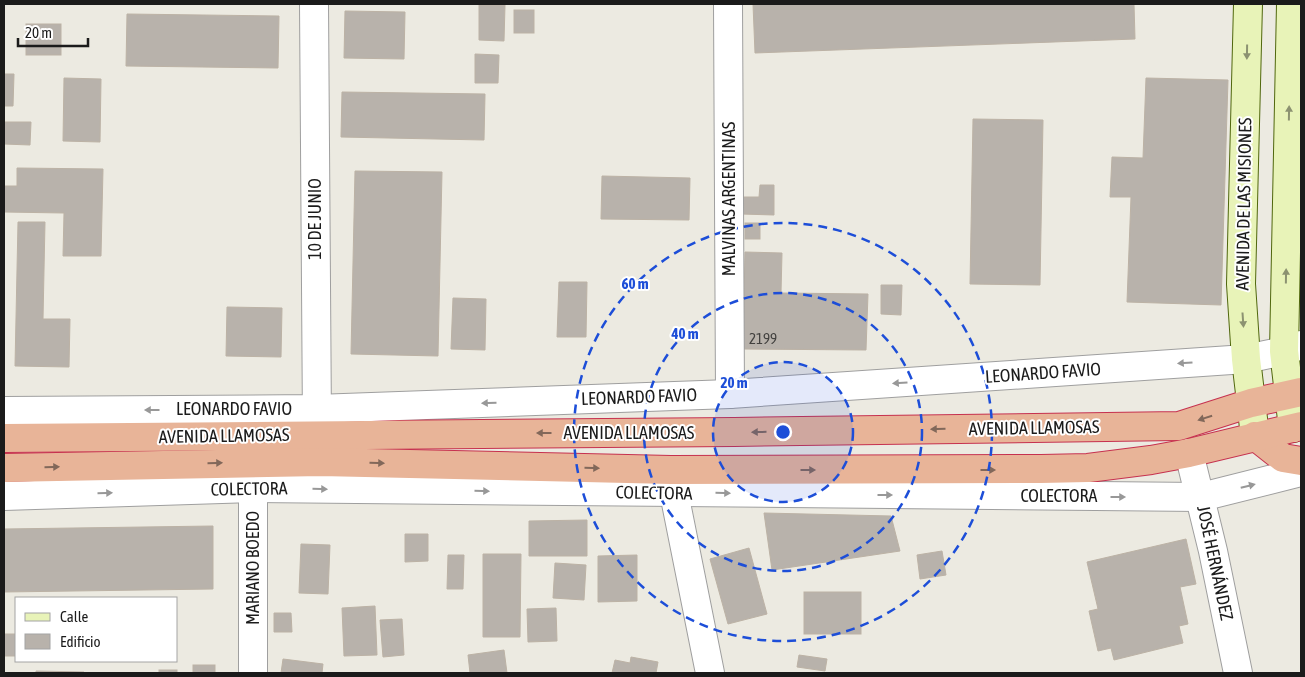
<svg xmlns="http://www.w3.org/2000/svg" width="1305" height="677" font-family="'Asap Condensed',sans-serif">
  <rect width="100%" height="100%" fill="#eceae1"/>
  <g fill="#b8b2ab" stroke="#bcb2a5">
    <path d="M753,4H1134L1135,39L755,53Z"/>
    <path d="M479,5H505L504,41L479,40Z"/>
    <rect x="514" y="10" width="20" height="23"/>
    <path d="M345,11L405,12L404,59L344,58Z"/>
    <path d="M127,14L279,16L278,68L126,66Z"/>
    <rect x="26" y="24" width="35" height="31"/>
    <path d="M475,54L499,55L498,83H475Z"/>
    <path d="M4,74H14L13,106H4Z"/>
    <path d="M64,78L101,79L100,142L63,141Z"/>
    <path d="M1146,78L1228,80L1221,305L1127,302L1131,197H1110L1112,157L1143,158Z"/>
    <path d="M342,92L485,94L484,140L341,137Z"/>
    <path d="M973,119L1043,120L1040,285L970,284Z"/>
    <path d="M4,122H31L30,145L4,144Z"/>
    <path d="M17,168L103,169L101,256H63L64,213L4,212V186H17Z"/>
    <path d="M355,171L442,172L438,356L351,354Z"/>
    <path d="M602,176L690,178L689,220L601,219Z"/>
    <path d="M760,185H774V215L741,214L742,197H759Z"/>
    <path d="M18,222H45L43,319H70L69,367L15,366Z"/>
    <rect x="745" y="223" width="15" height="16"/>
    <path d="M745,252L782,253L781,293L868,294L866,350L743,349Z"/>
    <path d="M559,282H587L586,337H557Z"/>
    <path d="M881,285H902L901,315L881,314Z"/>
    <path d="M453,298L486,299L485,350L451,349Z"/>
    <path d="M227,307L282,308L281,357L226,356Z"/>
    <path d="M764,513L891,516L900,551L772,570Z"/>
    <path d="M587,520V556H529V521Z"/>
    <path d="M213,526V589L4,592V529Z"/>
    <path d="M405,534H428V561L405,562Z"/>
    <path d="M1186,539L1196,584L1180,587L1188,624L1179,626L1183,643L1114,660L1111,648L1098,651L1089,611L1098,609L1087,562Z"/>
    <path d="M301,544L330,545L328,594L299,593Z"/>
    <path d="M749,548L767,614L728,624L710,559Z"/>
    <path d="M942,551L946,575L920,579L917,555Z"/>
    <path d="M483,554H521L520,637H483Z"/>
    <path d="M448,555H464L463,589H447Z"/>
    <path d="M637,555V601L598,602V556Z"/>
    <path d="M555,563L586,565L584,600L553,598Z"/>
    <rect x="804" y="592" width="57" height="42"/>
    <path d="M375,606L377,655L344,656L342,608Z"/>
    <path d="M556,608L557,641L528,642L527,609Z"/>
    <path d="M274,613H291L292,632H274Z"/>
    <path d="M402,619L404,655L383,657L380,620Z"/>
    <rect x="4" y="634" width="12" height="22"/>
    <path d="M504,650L507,673H470L468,655Z"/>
    <path d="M799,655L827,659L825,671L797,667Z"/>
    <path d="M631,657L658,662L656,673H612L615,660L630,663Z"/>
    <path d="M283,659L323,664L322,673H281Z"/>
    <rect x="193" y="665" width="22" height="8"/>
    <rect x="159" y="670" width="18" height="3"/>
    <path d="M36,671L84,672V673H36Z"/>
  </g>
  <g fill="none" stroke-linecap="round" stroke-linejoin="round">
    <g stroke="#9f9f9f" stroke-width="30">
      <g id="minor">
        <path d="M314,4L317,426"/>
        <path d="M728,4L730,394"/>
        <path d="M4,411L316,409L730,394L1246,359L1284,351L1301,345"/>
        <path d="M1189,453L1213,551L1238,673"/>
        <path d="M250,470L253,488V673"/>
        <path d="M674,493L710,673"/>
        <path d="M4,496L253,488L1201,497L1301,472"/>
      </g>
    </g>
    <g stroke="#50670d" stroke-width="30">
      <g id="secondary">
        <path d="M1248,4L1241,284L1246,359L1255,436"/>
        <path d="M1291,4L1284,351L1293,428"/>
      </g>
    </g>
    <g stroke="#c6314f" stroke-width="30">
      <g id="trunk">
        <path d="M1255,436L1283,458L1301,461"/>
        <path d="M4,438L734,432L1179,426L1251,403L1301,392"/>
        <path d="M4,468L321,462L671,470L1041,469L1088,468L1151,460L1189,453L1301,426"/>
      </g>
    </g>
    <use href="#minor" stroke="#fff" stroke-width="28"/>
    <use href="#secondary" stroke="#e8f3b8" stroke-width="28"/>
    <use href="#trunk" stroke="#e8b498" stroke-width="28"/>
  </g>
  <defs><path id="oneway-solid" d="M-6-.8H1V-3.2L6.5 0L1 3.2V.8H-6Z" transform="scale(1.25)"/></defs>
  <g fill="#8c9271">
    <use href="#oneway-solid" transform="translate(1247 52) rotate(91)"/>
    <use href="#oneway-solid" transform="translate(1289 113) rotate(-89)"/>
    <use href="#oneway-solid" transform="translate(1286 276) rotate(-89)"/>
    <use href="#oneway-solid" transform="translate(1243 320) rotate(86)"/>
  </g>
  <g fill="#989898">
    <use href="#oneway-solid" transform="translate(1185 363) rotate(176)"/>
    <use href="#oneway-solid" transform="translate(900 383) rotate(176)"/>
    <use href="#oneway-solid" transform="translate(489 403) rotate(178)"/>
    <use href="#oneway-solid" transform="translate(152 410) rotate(180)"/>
    <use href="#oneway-solid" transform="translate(1248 486) rotate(-14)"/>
    <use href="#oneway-solid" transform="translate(320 489) rotate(1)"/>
    <use href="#oneway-solid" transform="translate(482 491) rotate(1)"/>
    <use href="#oneway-solid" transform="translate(105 493) rotate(-2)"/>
    <use href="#oneway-solid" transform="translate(723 493) rotate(1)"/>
    <use href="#oneway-solid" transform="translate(885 495)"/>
    <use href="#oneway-solid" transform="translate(1118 497)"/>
  </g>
  <g fill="#82685a">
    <use href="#oneway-solid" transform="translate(1205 418) rotate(162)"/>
    <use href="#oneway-solid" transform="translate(938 429) rotate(179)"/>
    <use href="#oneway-solid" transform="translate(759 432) rotate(179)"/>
    <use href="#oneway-solid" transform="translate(544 433) rotate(180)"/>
    <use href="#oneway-solid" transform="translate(215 463) rotate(-1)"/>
    <use href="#oneway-solid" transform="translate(377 463) rotate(1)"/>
    <use href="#oneway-solid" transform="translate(52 467) rotate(-1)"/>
    <use href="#oneway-solid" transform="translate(592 468) rotate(1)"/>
    <use href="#oneway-solid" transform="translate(808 470)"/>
    <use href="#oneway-solid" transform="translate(988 470)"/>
  </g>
  <circle cx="783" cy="432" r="70" fill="#1d4ed8" fill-opacity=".12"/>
  <g fill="none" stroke="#1d4ed8" stroke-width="2.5" stroke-dasharray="9 6">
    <circle cx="783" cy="432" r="70"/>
    <circle cx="783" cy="432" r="139"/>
    <circle cx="783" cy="432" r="209"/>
  </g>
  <g text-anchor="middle" stroke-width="4" stroke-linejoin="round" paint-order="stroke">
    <g font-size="15" fill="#42413f">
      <text x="763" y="344">2199</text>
    </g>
    <g font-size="18" fill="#1b1b1b" stroke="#fff">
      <text transform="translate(729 199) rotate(-90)" y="6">MALVINAS ARGENTINAS</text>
      <text transform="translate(1244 204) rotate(-89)" y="6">AVENIDA DE LAS MISIONES</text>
      <text transform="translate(315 219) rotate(-90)" y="6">10 DE JUNIO</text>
      <text transform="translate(1043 373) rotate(-4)" y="6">LEONARDO FAVIO</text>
      <text transform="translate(639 397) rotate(-2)" y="6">LEONARDO FAVIO</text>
      <text x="234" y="415">LEONARDO FAVIO</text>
      <text transform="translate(1034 428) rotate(-1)" y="6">AVENIDA LLAMOSAS</text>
      <text x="629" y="439">AVENIDA LLAMOSAS</text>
      <text transform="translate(224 436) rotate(-1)" y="6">AVENIDA LLAMOSAS</text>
      <text transform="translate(249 489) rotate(-1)" y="6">COLECTORA</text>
      <text transform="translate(654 493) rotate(1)" y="6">COLECTORA</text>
      <text x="1059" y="502">COLECTORA</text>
      <text transform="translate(1215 563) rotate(78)" y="6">JOSÉ HERNÁNDEZ</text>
      <text transform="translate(253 568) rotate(-90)" y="6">MARIANO BOEDO</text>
    </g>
  </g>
  <circle cx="783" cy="432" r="8" fill="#1d4ed8" stroke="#fff" stroke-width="2.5"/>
  <g font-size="15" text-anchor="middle" font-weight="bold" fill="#1d4ed8" stroke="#fff" stroke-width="4" stroke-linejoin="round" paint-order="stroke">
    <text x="635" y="289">60 m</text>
    <text x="685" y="339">40 m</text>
    <text x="734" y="388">20 m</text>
  </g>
  <rect width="1305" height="677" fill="none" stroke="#1b1b1b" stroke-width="10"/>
  <rect x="15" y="597" width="162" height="65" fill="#ffffff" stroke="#a4a4a4"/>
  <rect x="25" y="613" width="25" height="8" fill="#e8f3b8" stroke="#a4a4a4"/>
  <text x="60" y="622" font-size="15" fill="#1b1b1b">Calle</text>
  <rect x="25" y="634" width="25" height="15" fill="#b8b2ab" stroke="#a4a4a4"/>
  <text x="60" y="647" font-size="15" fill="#1b1b1b">Edificio</text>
  <path d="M18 38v8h70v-8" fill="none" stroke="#1b1b1b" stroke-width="2.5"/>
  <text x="25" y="38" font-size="15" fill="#1b1b1b" stroke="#ffffff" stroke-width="4" paint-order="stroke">20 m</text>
</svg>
